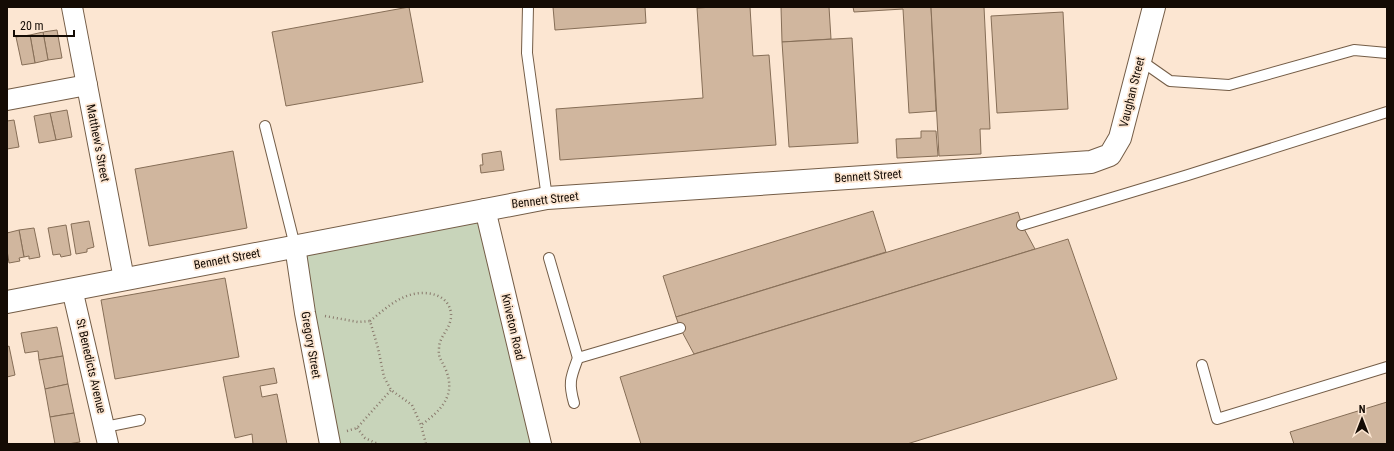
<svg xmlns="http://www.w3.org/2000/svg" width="1394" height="451" font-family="'Roboto Condensed',sans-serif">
  <rect width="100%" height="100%" fill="#fce6d2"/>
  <path fill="#c8d4ba" d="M480,214L535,444H334L300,248Z"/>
  <g fill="#d0b69e" stroke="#866e57">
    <path d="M409,7L423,82L286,106L272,32Z"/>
    <path d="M553,7H645L646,23L555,30Z"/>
    <path d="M714,7H750L753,56L769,55L776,145L560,160L556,109L703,98L697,8Z"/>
    <path d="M781,7H829L831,39L782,42Z"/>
    <path d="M853,7H931L936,111L909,113L903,9L854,12Z"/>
    <path d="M931,7H984L990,129H980L981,154L939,156Z"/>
    <path d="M1063,12L1068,109L997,113L991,16Z"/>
    <path d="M57,30L62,58L48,60L43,32Z"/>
    <path d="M43,32L48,60L35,63L30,35Z"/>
    <path d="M30,35L35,63L22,65L16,37Z"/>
    <path d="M852,38L858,143L789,147L782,42Z"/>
    <path d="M67,110L72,137L56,140L50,113Z"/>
    <path d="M50,113L56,140L39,143L34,116Z"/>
    <path d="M14,120L19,147L7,149V121Z"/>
    <path d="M921,131H936L938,156L897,158L896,139L921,138Z"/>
    <path d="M233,151L247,228L149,246L135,169Z"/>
    <path d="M501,151L504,170L481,173L480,165H483L482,154Z"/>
    <path d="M873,211L886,252L676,317L663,276Z"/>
    <path d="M1018,212L1022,225L1035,249L694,354L680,328L676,317Z"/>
    <path d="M89,221L94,247L87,249V252L76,254L71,224Z"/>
    <path d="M66,225L71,255L61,257L60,254L53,255L48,228Z"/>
    <path d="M34,228L40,257L29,259V256L24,257L19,230Z"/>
    <path d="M19,230L24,257L19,258L20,261L9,263L7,250V233Z"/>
    <path d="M1068,239L1117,379L907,444H641L620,377Z"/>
    <path d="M225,278L239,357L115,379L101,300Z"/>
    <path d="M57,327L63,356L39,360L38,351L25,353L21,333Z"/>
    <path d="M9,346L15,375L7,377V347Z"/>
    <path d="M63,356L68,384L45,389L39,360Z"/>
    <path d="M274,368L277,383L260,386L262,397L277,394L287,444H253L252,434L235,438L223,377Z"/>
    <path d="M68,384L74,413L50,417L45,389Z"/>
    <path d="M1387,402V444H1294L1290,432Z"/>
    <path d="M74,413L80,442L68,444H55L50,417Z"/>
  </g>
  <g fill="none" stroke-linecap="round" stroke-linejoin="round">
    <g stroke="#745d47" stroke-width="12">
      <g id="service">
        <path d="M528,7L527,53L547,198"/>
        <path d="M1140,60L1170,81L1229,85L1354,50L1387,53"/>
        <path d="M265,126L295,246"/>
        <path d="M1022,225L1188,175L1387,112"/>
        <path d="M549,258L578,358L680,328"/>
        <path d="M1202,365L1217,419L1387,367"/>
        <path d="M574,403C568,382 571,377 578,358"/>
        <path d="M105,427L140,420"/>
      </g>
    </g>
    <g stroke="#745d47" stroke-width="22">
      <g id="minor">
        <path d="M72,7L124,279"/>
        <path d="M7,100L87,85"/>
        <path d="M485,209L541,444"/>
        <path d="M295,246L305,313L330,444"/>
        <path d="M72,289L108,444"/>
      </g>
    </g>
    <g stroke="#745d47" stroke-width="24">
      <path id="tertiary" d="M7,302L547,198L1091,162L1110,155L1120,138L1154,7"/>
    </g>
    <g stroke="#89796c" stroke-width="2.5" stroke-dasharray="1 3" stroke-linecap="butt">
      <path d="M325,316L358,322L370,321L378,348L384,377L391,390L412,405L421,425L426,444"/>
      <path d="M370,321C380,313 391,303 402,298C419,289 449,291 451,314C452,328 439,336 439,348C438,358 441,359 445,368C457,394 442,410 421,425"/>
      <path d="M357,428L365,438L378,444"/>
      <path d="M347,431L357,428L391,390"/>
    </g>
    <use href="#service" stroke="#fff" stroke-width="10"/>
    <use href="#minor" stroke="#fff" stroke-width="20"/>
    <use href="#tertiary" stroke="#fff" stroke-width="22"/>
  </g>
  <g text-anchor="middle" stroke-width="3.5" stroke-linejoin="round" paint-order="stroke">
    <g font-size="12" fill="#140b04" stroke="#fce6d2">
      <text transform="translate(1132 92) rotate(-76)" y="4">Vaughan Street</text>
      <text transform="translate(98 143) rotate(79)" y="4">Matthew's Street</text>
      <text transform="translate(868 176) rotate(-4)" y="4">Bennett Street</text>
      <text transform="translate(545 200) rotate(-7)" y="4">Bennett Street</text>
      <text transform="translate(227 259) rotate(-11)" y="4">Bennett Street</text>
      <text transform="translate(513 327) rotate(77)" y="4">Kniveton Road</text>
      <text transform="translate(311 345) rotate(80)" y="4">Gregory Street</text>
      <text transform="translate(91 366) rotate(77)" y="4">St Benedicts Avenue</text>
    </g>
  </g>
  <rect width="1394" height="451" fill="none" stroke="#140b04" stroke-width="16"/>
  <g transform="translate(1362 419)" stroke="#fce6d2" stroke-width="3" paint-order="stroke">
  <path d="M0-3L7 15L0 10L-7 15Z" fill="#140b04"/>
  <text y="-6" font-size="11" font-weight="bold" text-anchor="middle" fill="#140b04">N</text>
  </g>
  <path d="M14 30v6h60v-6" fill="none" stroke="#140b04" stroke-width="2"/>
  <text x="20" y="30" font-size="12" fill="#140b04" stroke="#fce6d2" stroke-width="3" paint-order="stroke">20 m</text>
</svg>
